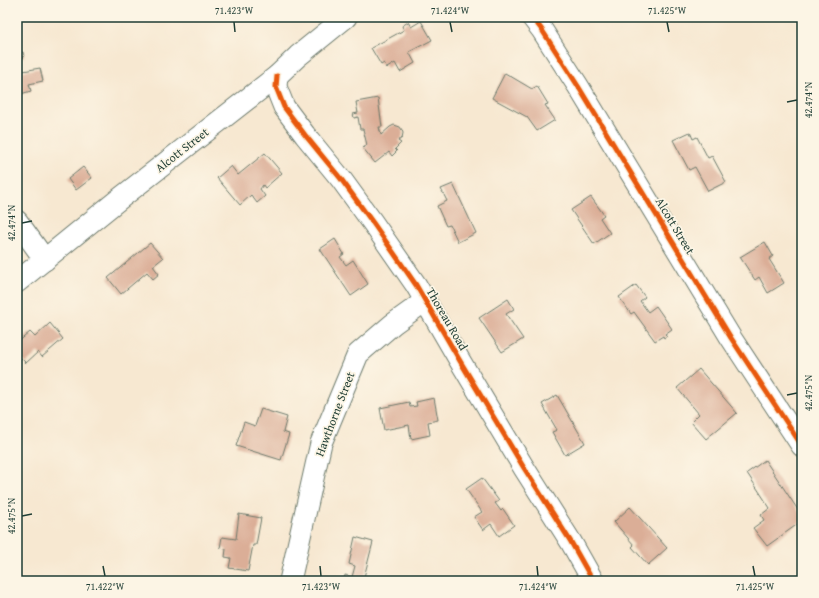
<svg xmlns="http://www.w3.org/2000/svg" width="819" height="598" font-family="'Gentium Book Plus',serif">
  <rect width="100%" height="100%" fill="#fcf5e5"/>
  <filter id="ink" filterUnits="userSpaceOnUse"><feTurbulence type="fractalNoise" baseFrequency=".025" numOctaves="2"/><feDisplacementMap in="SourceGraphic" scale="8" xChannelSelector="R" yChannelSelector="G"/><feConvolveMatrix kernelMatrix="1 2 1 2 8 2 1 2 1" color-interpolation-filters="sRGB"/></filter>
  <filter id="wash" filterUnits="userSpaceOnUse"><feTurbulence type="fractalNoise" baseFrequency=".012" numOctaves="4" result="noise"/><feDisplacementMap in="SourceGraphic" scale="16" xChannelSelector="R" yChannelSelector="G"/><feGaussianBlur stdDeviation="0.9" result="paint"/><feColorMatrix in="noise" values="0 0 0 0 0 0 0 0 0 0 0 0 0 0 0 0 0 1.4 0 .05"/><feComposite in="paint" operator="in"/></filter>
  <g filter="url(#wash)">
    <rect width="100%" height="100%" fill="#f7e8d1"/>
    <g id="blocks">
      <g fill="#dbae97">
        <path d="M421,21L432,40L409,52L415,63L400,72L395,63L387,68L384,63L381,65L371,48L404,30L402,26L408,22L411,27Z"/>
        <path d="M17,47L19,53L23,52L24,57L20,58L23,71L40,68L43,81L29,84L31,91L17,95Z"/>
        <path d="M505,73L532,89L537,86L548,104L545,105L555,120L537,131L527,117L492,98Z"/>
        <path d="M378,98L382,127H379L381,135L390,127L394,125L400,127L402,130L403,133L402,138L398,141L401,143L395,149L397,151L392,156L389,152L375,163L363,148L367,145L363,129H360L358,117L354,118L353,114L358,113L356,102Z"/>
        <path d="M690,132L693,139L697,137L708,158L712,156L726,182L708,191L695,167L689,170L673,140Z"/>
        <path d="M265,153L282,173L265,188L263,185L260,189L265,196L257,203L251,195L240,205L217,178L231,166L238,175Z"/>
        <path d="M83,167L92,178L76,190L68,179Z"/>
        <path d="M453,184L476,233L458,242L450,225L446,226L437,206L447,201L441,189Z"/>
        <path d="M591,197L604,215L600,218L610,233L594,244L571,210Z"/>
        <path d="M335,239L344,254L340,257L346,265L353,260L368,284L351,296L320,249Z"/>
        <path d="M765,242L773,256L769,259L784,283L768,293L759,277L755,280L740,257Z"/>
        <path d="M150,243L163,258L153,266L159,274L153,279L147,272L121,294L108,278Z"/>
        <path d="M636,285L645,297L640,301L648,312L656,306L672,329L665,334L667,336L664,338L663,336L655,341L634,312L631,314L619,297Z"/>
        <path d="M508,299L514,309L506,314L523,339L502,352L479,318Z"/>
        <path d="M50,323L63,339L42,357L38,352L26,363L21,358L17,362V343L30,332L35,337Z"/>
        <path d="M699,369L737,413L706,439L691,422L699,414L677,388Z"/>
        <path d="M557,395L585,443L565,455L552,432L557,430L542,404Z"/>
        <path d="M434,398L438,420L428,422L430,435L411,439L409,425L384,430L380,408L409,402L410,407L417,406L416,402Z"/>
        <path d="M261,409L287,417L283,432L289,434L281,460L236,446L244,422L255,426Z"/>
        <path d="M765,460L802,516V521L767,546L753,528L764,520L761,515L770,508L747,473Z"/>
        <path d="M482,478L499,501L495,503L501,511L503,509L514,525L499,536L491,524L483,530L474,517L482,512L466,489Z"/>
        <path d="M630,507L667,548L648,565L632,547L634,545L614,522Z"/>
        <path d="M239,514L261,518L256,545H253L248,571L229,568L231,558L225,557L226,549L220,548L222,537L236,539Z"/>
        <path d="M355,537L373,542L363,581H344L345,575L352,577L355,566L349,564Z"/>
      </g>
    </g>
  </g>
  <g filter="url(#ink)">
    <use href="#blocks" fill-opacity="0" stroke="#6b796b" stroke-width="1"/>
    <g fill="none" stroke-linecap="round" stroke-linejoin="round">
      <g stroke="#6b796b" stroke-width="23">
        <g id="minor">
          <path d="M532,17L542,30L578,86L731,338L802,446"/>
          <path d="M277,76L276,87L284,107L305,135L341,179L373,223L416,285L460,361L524,468L571,542L593,581"/>
          <path d="M17,221L45,260"/>
          <path d="M17,282L118,200L277,76L298,56L346,17"/>
          <path d="M290,581L321,443L358,354L393,324L425,301"/>
        </g>
      </g>
      <use href="#minor" stroke="#fff" stroke-width="21"/>
      <g stroke="#fcf5e5" stroke-width="8">
        <g id="cycleway">
          <path d="M532,17L542,30L578,86L731,338L802,446"/>
          <path d="M277,76L276,87L284,107L305,135L341,179L373,223L416,285L460,361L524,468L571,542L593,581"/>
        </g>
      </g>
      <use href="#cycleway" stroke="#e8590c" stroke-width="5"/>
    </g>
  </g>
  <path fill="none" stroke="#1f3d34" stroke-width="1.5" d="M234,22L235,32M450,22L452,32M667,22L669,32M787,102L797,100M22,223L32,221M787,395L797,393M22,516L32,514M103,566L105,576M320,566L321,576M537,566L538,576M753,566L755,576"/>
  <g text-anchor="middle" stroke-width="3.5" stroke-linejoin="round" paint-order="stroke">
    <g font-size="12" fill="#1f3d34" stroke="#fcf5e5">
      <text transform="translate(182 150) rotate(-38)" y="4">Alcott Street</text>
      <text transform="translate(675 226) rotate(59)" y="4">Alcott Street</text>
      <text transform="translate(447 319) rotate(60)" y="4">Thoreau Road</text>
      <text transform="translate(335 414) rotate(-69)" y="4">Hawthorne Street</text>
    </g>
  </g>
  <rect width="819" height="598" fill="none" stroke="#fcf5e5" stroke-width="44"/>
  <rect x="22" y="22" width="775" height="554" fill="none" stroke="#1f3d34" stroke-width="1.5"/>
  <g font-size="10" text-anchor="middle" fill="#1f3d34">
    <text x="234" y="14">71.423°W</text>
    <text x="450" y="14">71.424°W</text>
    <text x="667" y="14">71.425°W</text>
    <text transform="translate(808 100) rotate(-90)" y="4">42.474°N</text>
    <text transform="translate(11 223) rotate(-90)" y="4">42.474°N</text>
    <text transform="translate(808 393) rotate(-90)" y="4">42.475°N</text>
    <text transform="translate(11 516) rotate(-90)" y="4">42.475°N</text>
    <text x="105" y="590">71.422°W</text>
    <text x="321" y="590">71.423°W</text>
    <text x="538" y="590">71.424°W</text>
    <text x="755" y="590">71.425°W</text>
  </g>
</svg>
